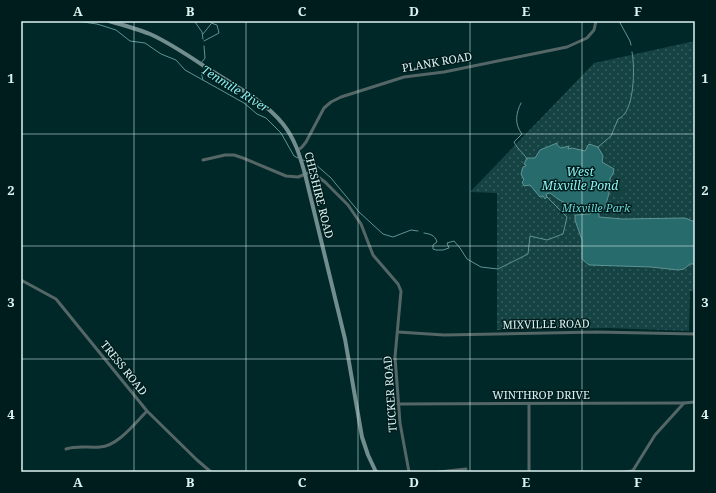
<svg xmlns="http://www.w3.org/2000/svg" width="716" height="493" font-family="'Noto Serif',serif">
  <defs>
    <pattern id="park-dots" width="8" height="8" patternUnits="userSpaceOnUse"><rect width="8" height="8" fill="#154242"/><path d="M2 2h.1M6 6h.1" fill="none" stroke="#365e5e" stroke-width="1.8" stroke-linecap="round"/></pattern>
  </defs>
  <rect width="100%" height="100%" fill="#002828"/>
  <path fill="url(#park-dots)" d="M695,41V292L690,291L689,331L608,328L497,330V193L470,192L594,63Z"/>
  <path fill="#154242" d="M619,181L626,183L623,196L616,195Z"/>
  <path fill="#286b6c" stroke="#5e9494" d="M557,143V145L561,148L569,146L568,149L572,148L585,151L589,144L598,147L603,156L602,162L614,169L613,174L610,178C611,188 608,199 604,209L599,211V217L623,219L685,218L695,222V264H690L684,269L678,270L651,267L589,265L582,259V240L575,220V215L590,214L591,210C573,205 565,206 550,193L546,194L547,197L545,199L543,196L540,197L530,185L524,186L522,182L524,180L521,174L523,167L526,166V165L524,164L527,158H535L540,150Z"/>
  <g fill="none" stroke-linecap="round" stroke-linejoin="round">
    <g stroke="#5e9494" stroke-width="1">
      <path d="M76,21L97,24L116,30L130,41L145,43L161,54L176,60L185,70L244,103L257,114L266,118L281,133L294,156L298,158"/>
      <path d="M619,21L630,41L631,45"/>
      <path d="M195,22L202,32L203,39"/>
      <path d="M203,34L211,24"/>
      <path d="M204,41L219,33L217,25L211,23L210,21"/>
      <path d="M202,62L205,58L204,46"/>
      <path d="M201,72L203,80"/>
      <path d="M521,103C516,113 514,124 522,134L514,142C518,150 523,152 527,159"/>
      <path d="M598,147L611,136L618,119C635,113 635,67 632,52"/>
      <path d="M303,160L315,164L331,178L359,212L383,234L393,237L411,230L418,231"/>
      <path d="M424,233C430,234 435,235 437,242L433,245V249L436,250H443L449,248L447,243L454,241L460,248L467,259L481,267L498,269L528,254L530,236L547,240L563,234L567,217L547,197"/>
    </g>
    <g stroke="#566" stroke-width="3">
      <path d="M298,150L302,147L306,142L324,108L331,102L341,97L404,77L444,72L567,47L587,38L594,30L596,21"/>
      <path d="M203,160L225,155H234L243,158L286,176L298,177L308,173L317,176L325,182L348,205L361,224L373,255L398,284L401,291L395,357L400,423L409,472"/>
      <path d="M21,280L56,299L147,411L197,460L211,472"/>
      <path d="M398,332L444,335L596,332L695,334"/>
      <path d="M398,404L684,403"/>
      <path d="M66,449C78,445 88,448 100,447C118,446 135,423 147,411"/>
      <path d="M439,472L466,469"/>
      <path d="M529,472V404"/>
      <path d="M625,472L632,471"/>
      <path d="M632,472L655,435L684,403L695,402"/>
    </g>
    <path stroke="#728d8d" stroke-width="4" d="M109,21C123,25 137,29 150,34C170,43 189,56 207,68C232,84 265,101 283,124C295,139 300,156 305,174L345,339L362,437L368,455L376,472"/>
  </g>
  <path fill="none" stroke="#dcf2f1" stroke-width="1" stroke-opacity="0.55" d="M134,21V472M246,21V472M358,21V472M470,21V472M582,21V472M21,134H695M21,246H695M21,359H695"/>
  <g text-anchor="middle" stroke-width="3" stroke-linejoin="round" paint-order="stroke">
    <g font-size="11" fill="#dcf2f1" stroke="#001d1d">
      <text transform="translate(437 62) rotate(-10)" y="4">PLANK ROAD</text>
      <text transform="translate(319 195) rotate(76)" y="4">CHESHIRE ROAD</text>
      <text transform="translate(546 324) rotate(-1)" y="4">MIXVILLE ROAD</text>
      <text transform="translate(124 368) rotate(51)" y="4">TRESS ROAD</text>
      <text transform="translate(390 394) rotate(-94)" y="4">TUCKER ROAD</text>
      <text x="541" y="399">WINTHROP DRIVE</text>
    </g>
    <g font-size="11" font-style="italic" fill="#6bd3d3" stroke="#001d1d">
      <text x="596" y="212">Mixville Park</text>
    </g>
    <g font-size="12" font-style="italic" fill="#8cf4f3" stroke="#001d1d">
      <text transform="translate(235 89) rotate(32)" y="4">Tenmile River</text>
      <text x="580" y="176">West<tspan x="580" dy="14">Mixville Pond</tspan></text>
    </g>
  </g>
  <rect width="716" height="493" fill="none" stroke="#001d1d" stroke-width="44"/>
  <rect x="22" y="22" width="672" height="449" fill="none" stroke="#dcf2f1" stroke-width="1.5"/>
  <g font-size="13" text-anchor="middle" font-weight="bold" fill="#dcf2f1">
    <text x="78" y="16">A</text>
    <text x="190" y="16">B</text>
    <text x="302" y="16">C</text>
    <text x="414" y="16">D</text>
    <text x="526" y="16">E</text>
    <text x="638" y="16">F</text>
    <text x="11" y="83">1</text>
    <text x="705" y="83">1</text>
    <text x="11" y="195">2</text>
    <text x="705" y="195">2</text>
    <text x="11" y="307">3</text>
    <text x="705" y="307">3</text>
    <text x="11" y="419">4</text>
    <text x="705" y="419">4</text>
    <text x="78" y="487">A</text>
    <text x="190" y="487">B</text>
    <text x="302" y="487">C</text>
    <text x="414" y="487">D</text>
    <text x="526" y="487">E</text>
    <text x="638" y="487">F</text>
  </g>
</svg>
